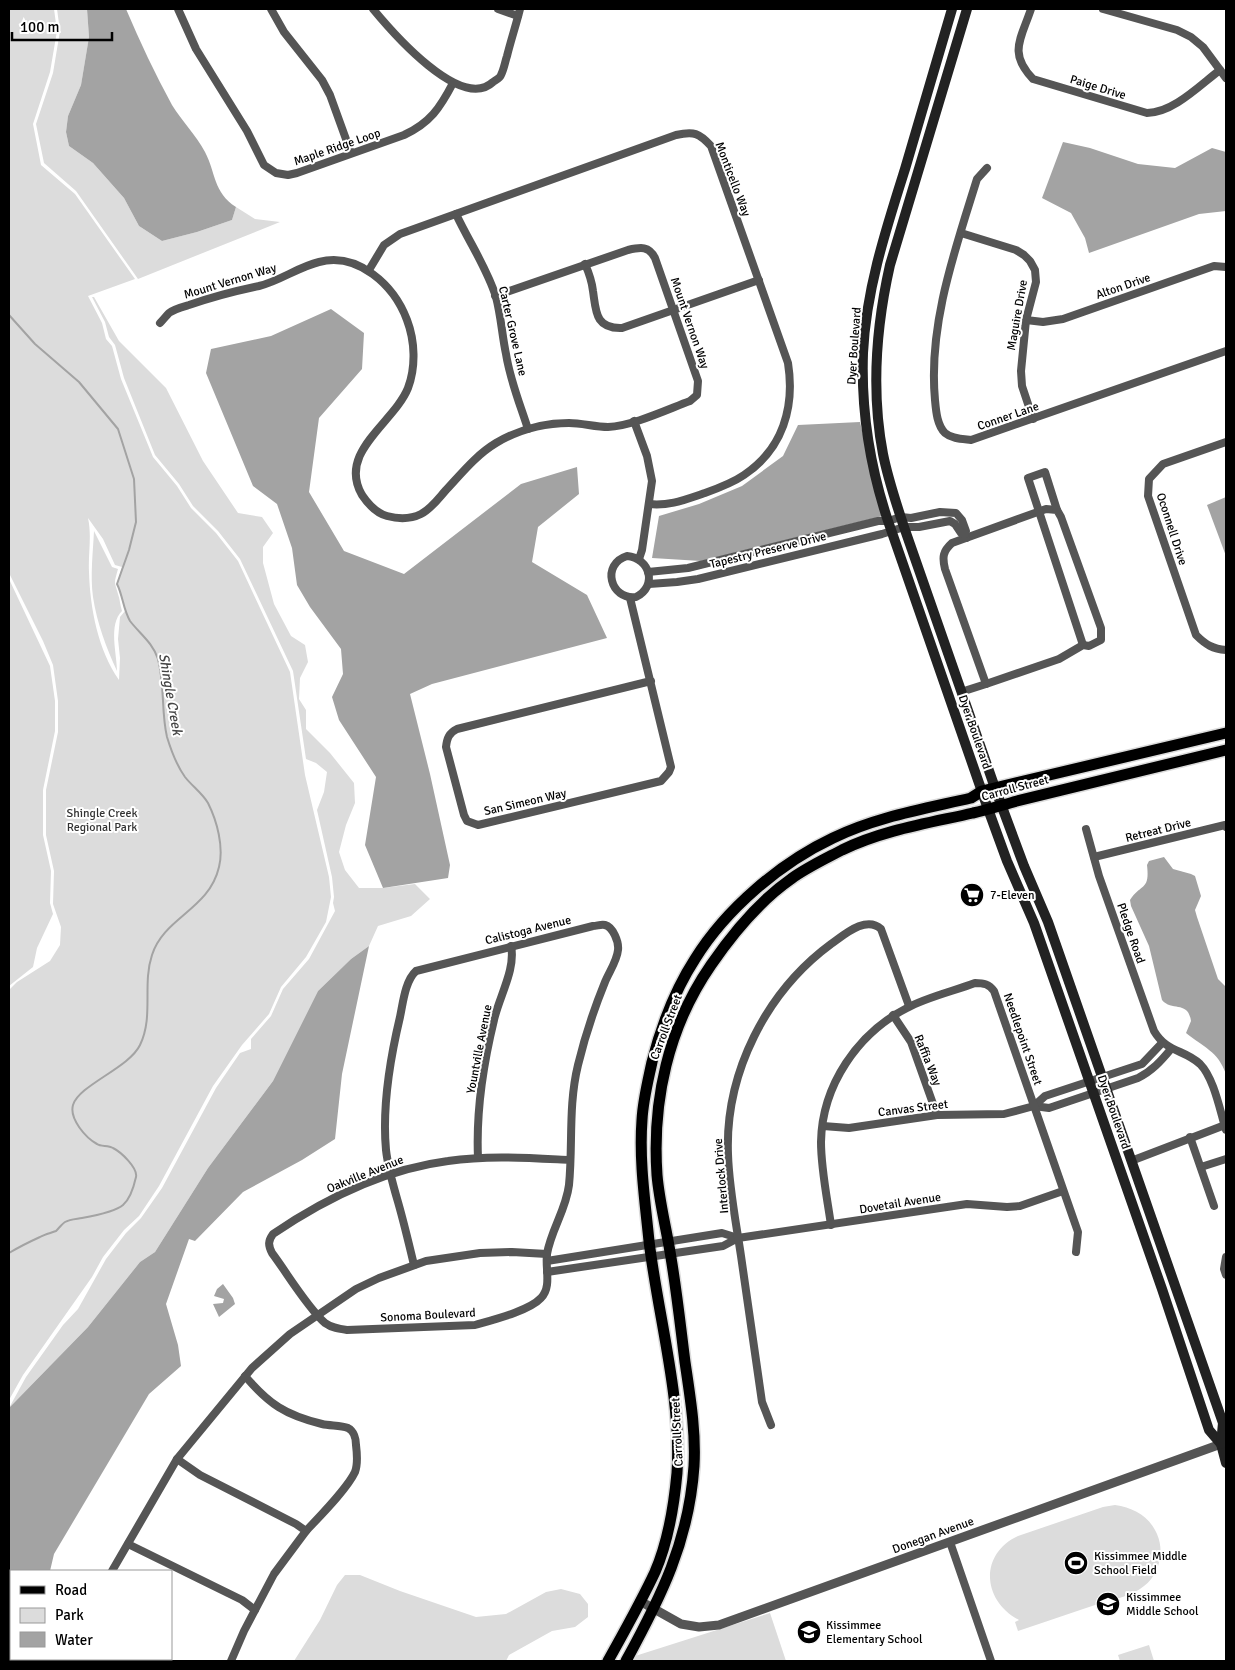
<svg xmlns="http://www.w3.org/2000/svg" width="1235" height="1670" font-family="Signika,sans-serif">
  <rect width="100%" height="100%" fill="#fff"/>
  <g fill="#dcdcdc" fill-rule="evenodd">
    <path d="M9,9H54L57,31L50,72L33,124L41,165L75,194L135,279L88,296L102,323L106,339L112,346L121,379L153,457L177,486L191,508L216,533L238,561L290,672L305,775L329,877L331,897L326,922L306,957L281,987L269,1014L242,1045L213,1086L159,1186L139,1216L124,1230L103,1257L92,1277L23,1375L9,1400V990L17,982L50,961L60,945L61,927L53,904L54,871L46,835V790L58,732V701L53,665L43,641L9,573ZM88,518L103,539L115,565L122,567L117,584C121,593 122,602 125,611L120,617L118,639L120,658L119,680C98,650 90,608 89,572C88,554 92,536 88,518Z"/>
    <path d="M57,9H87L89,37L81,85L68,116L66,132L69,146L93,163L124,198L139,226L162,241L197,232L232,220L236,207L255,219L280,222L138,279L76,191L44,163L36,124L53,73L60,31Z"/>
    <path d="M92,297H94L119,341L166,388L203,461L238,513L262,517L273,533L263,547V563L274,604L291,636L305,645L308,662L300,678L299,699L306,710V729L330,753L354,783L355,803L346,825L339,852L345,870L359,888H383L415,884L430,899L411,916L378,926L369,946L351,959L318,991L273,1081L208,1168L155,1252L140,1262L88,1327L9,1408L26,1377L63,1325L78,1309L106,1259L126,1233L141,1218L162,1188L216,1088L240,1053L251,1049V1039L271,1016L283,989L309,959L335,911L333,903L334,897L332,877L317,810L324,792L327,772L316,763L306,759L293,671L240,559L218,531L193,506L179,484L155,455L124,378L115,345L109,337L105,322Z"/>
    <path d="M94,531L112,567L118,569C114,584 114,580 118,594C120,599 120,605 122,611C108,625 117,653 117,671C106,647 97,623 93,597C90,576 93,552 94,531Z"/>
    <path d="M9,579L50,666L55,701V731L43,790V835L51,871L50,903L53,914L37,948L33,967L9,986Z"/>
    <path d="M1115,1505C1134,1508 1149,1516 1157,1534C1165,1552 1159,1575 1144,1586C1132,1596 1115,1599 1101,1603C1073,1612 1046,1622 1018,1631L1015,1622L1019,1620C982,1601 979,1554 1018,1536L1103,1507Z"/>
    <path d="M345,1575H360L400,1591L476,1617L506,1614L546,1592L561,1589L580,1594L588,1604V1617L575,1627L552,1631L509,1655L506,1661H294L320,1620L337,1585Z"/>
    <path d="M770,1613L786,1661H630L632,1657Z"/>
    <path d="M1149,1645L1154,1661H1120L1118,1655Z"/>
  </g>
  <g fill="#a3a3a3">
    <path d="M87,9H126C140,42 155,74 172,105C182,121 196,135 205,152C216,173 213,192 236,207L232,220L197,232L162,241L139,226L124,198L93,163L69,146L66,132L68,116L81,85L89,37Z"/>
    <path d="M1063,142L1090,148L1138,164L1175,168L1212,148L1226,152V211L1199,214L1089,253L1085,238L1071,213L1042,198Z"/>
    <path d="M331,309L364,333L362,369L319,418L309,492L344,551L404,574L521,484L577,467L579,494L538,527L532,562L587,595L607,638L432,684L410,694L430,774L450,865L448,878L383,888L365,845L376,777L339,720L332,697L343,674L341,649L310,607L297,585L292,548L277,504L253,486L206,373L211,349L271,336Z"/>
    <path d="M860,422L883,516L701,561L652,558L659,516L699,504L742,486L783,456L798,425Z"/>
    <path d="M1226,497V556L1207,505Z"/>
    <path d="M1164,857L1173,869L1191,874L1195,876L1201,896L1195,910L1197,917L1218,979L1226,987V1074C1218,1051 1203,1047 1186,1033L1191,1021C1188,1000 1172,1012 1162,1000L1149,946L1131,906L1130,900C1141,883 1150,891 1147,865L1149,861Z"/>
    <path d="M369,946L342,1074L335,1139L302,1160L243,1192L195,1241L189,1239L166,1304L178,1345L181,1366L149,1394L54,1554L50,1571H11V1659H31V1661H9V1408L88,1327L140,1262L155,1252L208,1168L273,1081L318,991L351,959Z"/>
    <path d="M223,1284L233,1298L235,1304L219,1317L213,1304L223,1303L224,1299L214,1296L217,1289Z"/>
  </g>
  <g fill="none" stroke-linecap="round" stroke-linejoin="round">
    <path stroke="#a3a3a3" stroke-width="2" d="M9,315L35,344L79,382L118,429L134,479L136,522L129,550L117,584C123,596 123,609 130,621C140,634 153,643 158,659C165,685 161,712 167,737C171,750 177,766 185,777C192,786 202,793 208,803C217,821 224,847 219,867C209,910 164,917 152,955C142,985 154,1016 140,1045C129,1068 79,1085 73,1105C69,1119 86,1138 97,1144C101,1147 108,1145 113,1148C121,1152 138,1168 136,1177C134,1186 130,1199 123,1205C115,1212 93,1216 82,1218C77,1219 70,1219 65,1222C62,1224 59,1228 56,1231C51,1233 45,1234 40,1237C29,1242 19,1247 9,1253"/>
    <g stroke="#dbdbdb" stroke-width="14">
      <g id="primary">
        <path d="M608,1661C624,1632 641,1602 655,1572C668,1542 674,1506 677,1473C682,1399 658,1316 649,1241C645,1201 639,1160 642,1120C643,1100 648,1081 652,1062C661,1027 675,990 695,959C726,909 780,863 833,838C876,817 924,809 971,798L982,791L1226,733"/>
        <path d="M626,1661C661,1597 689,1541 694,1466C696,1431 690,1396 685,1362C680,1323 676,1284 669,1246C665,1223 659,1199 657,1175C652,1101 668,1027 711,965C733,933 758,902 791,879C806,868 825,859 842,850C883,830 929,823 973,813C988,810 1002,805 1017,801C1087,784 1157,767 1226,750"/>
      </g>
    </g>
    <g stroke="#555" stroke-width="8">
      <path d="M178,9L196,49L247,131L264,165L276,173L288,175L297,173L404,135C430,123 440,108 453,83"/>
      <path d="M271,9L284,32L322,80L330,95L351,153"/>
      <path d="M373,9C392,32 461,112 493,82C496,80 500,78 501,75C504,69 505,62 507,56C511,40 516,25 520,9"/>
      <path d="M498,9L518,16"/>
      <path d="M1031,9C1021,39 1008,53 1033,79L1147,113C1173,113 1200,85 1220,70"/>
      <path d="M1103,9L1177,30L1191,37L1203,47L1226,78"/>
      <path d="M987,168L977,179C955,250 928,325 935,400C936,411 937,425 945,433C952,439 962,439 971,440L1226,351"/>
      <path d="M456,214C469,242 487,268 496,297C501,316 502,335 506,354C510,380 520,404 528,429"/>
      <path d="M961,233L1016,250L1024,255L1030,261L1035,270L1036,282L1026,320L1021,371L1022,386L1033,419"/>
      <path d="M585,264C589,273 592,282 593,291C596,311 595,329 622,328L759,280"/>
      <path d="M369,270L384,245L400,234L676,135C694,131 699,133 711,146L788,363C795,407 783,449 744,475C731,484 716,489 702,494C684,500 669,506 649,504"/>
      <path d="M1026,320L1043,322L1063,319L1214,266L1226,267"/>
      <path d="M160,323C163,320 166,316 169,313C174,309 182,307 189,305C212,297 235,291 259,286C280,281 298,267 319,262C358,252 394,285 407,320C415,341 416,367 408,388C394,423 337,452 362,495C368,504 376,513 387,516C398,519 411,519 421,514C431,509 438,499 446,490C461,474 476,455 496,443C518,430 543,423 569,423C582,423 595,427 608,427C632,426 666,410 690,401L697,395L698,381L655,258C649,246 641,247 628,250L495,296"/>
      <path d="M634,421L647,456L652,481L642,550L639,559"/>
      <path d="M1226,442L1163,464L1149,479L1148,496L1196,635C1206,645 1213,649 1226,650"/>
      <path d="M1046,509L1057,510L1061,517L1101,628V640L1089,646L1083,645L1059,659L986,684L945,569C942,557 943,551 952,543Z"/>
      <path d="M1057,510L1045,472L1028,478L1083,645"/>
      <path d="M627,556C650,558 658,586 636,597C610,600 601,564 627,556Z"/>
      <path d="M648,572L688,568L878,521H888L901,517L911,518L940,512L956,513L962,520L966,531L965,534L966,538"/>
      <path d="M649,584L677,582L698,579L882,534L904,527H919L950,521L955,524L961,533L965,534"/>
      <path d="M630,598L671,767L669,772L661,781L478,825L467,821L464,815L446,747C447,738 449,733 457,729L651,681"/>
      <path d="M961,692L986,684"/>
      <path d="M1086,829L1099,876L1154,1031C1167,1053 1184,1049 1200,1064C1214,1078 1220,1111 1226,1130"/>
      <path d="M1094,857L1225,825L1226,827"/>
      <path d="M893,1015L911,1042L937,1115"/>
      <path d="M1034,1106L1049,1108L1138,1078C1152,1071 1161,1061 1171,1049"/>
      <path d="M823,1126L849,1128L937,1115L1004,1114L1034,1106L1045,1096L1142,1064L1162,1043"/>
      <path d="M1190,1137L1214,1206"/>
      <path d="M478,1158C476,1112 483,1065 494,1020C499,997 516,969 511,946"/>
      <path d="M1131,1161L1225,1125"/>
      <path d="M1201,1167L1226,1159"/>
      <path d="M831,1225C827,1197 821,1169 821,1142C822,1085 858,1033 907,1008C927,997 954,991 975,983C984,983 989,984 994,991L1078,1232L1076,1252"/>
      <path d="M1226,1257L1224,1269L1226,1275"/>
      <path d="M547,1261L722,1233L738,1238"/>
      <path d="M414,1265C409,1244 404,1223 398,1202C393,1185 388,1168 386,1150C382,1107 390,1059 400,1017C403,1003 405,981 416,971L593,926C597,926 601,924 605,925C613,927 619,942 618,950C617,961 609,972 605,982C594,1009 585,1036 578,1065C568,1106 573,1145 569,1185C566,1210 551,1230 547,1254C545,1268 552,1287 541,1298C529,1311 492,1320 475,1325L347,1330C339,1329 332,1328 325,1323C307,1307 287,1273 272,1253C268,1245 268,1241 273,1234C326,1198 385,1169 448,1161C488,1155 529,1158 570,1160"/>
      <path d="M547,1272L723,1246L738,1238L967,1204L1007,1207L1020,1206L1063,1191"/>
      <path d="M245,1376C269,1404 285,1415 322,1424C330,1426 341,1425 348,1428C354,1431 356,1439 356,1445C357,1453 358,1464 355,1472C347,1489 320,1516 306,1531"/>
      <path d="M771,1425L762,1402C755,1354 748,1305 741,1256C736,1222 729,1188 728,1154C725,1073 766,992 831,944C844,935 866,915 881,929L909,1006"/>
      <path d="M177,1459L200,1475L296,1524L306,1531L274,1574L244,1631L231,1661"/>
      <path d="M950,1542L991,1661"/>
      <path d="M128,1544L242,1600L255,1610"/>
      <path d="M112,1571L177,1459L252,1368L290,1334L356,1289L379,1278L426,1261L480,1253L512,1252L547,1254"/>
      <path d="M145,1659L150,1661"/>
      <path d="M87,1661L88,1659"/>
    </g>
    <path stroke="#555" stroke-width="9" d="M640,1601L681,1624L699,1627L719,1625L1221,1444"/>
    <g stroke="#222" stroke-width="10">
      <path d="M952,9C936,62 921,116 905,169C886,229 866,290 863,353C861,411 870,467 888,521L988,809L1007,861L1034,923L1162,1289L1209,1430L1221,1444L1226,1463"/>
      <path d="M967,9L890,265C876,327 871,391 883,454C888,479 896,503 904,527L995,788L1024,866L1048,922L1223,1423L1221,1444"/>
    </g>
    <use href="#primary" stroke="#000" stroke-width="11"/>
  </g>
  <defs>
    <g id="supermarket-disc" transform="scale(1.25)"><circle r="9.5" fill="#000" stroke="#fff"/><path d="M-6-5.5h2.5l.6 2H6L4.5 2H-2.5L-4.4-4H-6ZM-1.5 3.2a1.3 1.3 0 1 0 .1 0ZM3 3.2a1.3 1.3 0 1 0 .1 0Z" fill="#fff"/></g>
    <g id="stadium-disc" transform="scale(1.25)"><circle r="9.5" fill="#000" stroke="#fff"/><path d="M0-5a6.5 5 0 1 0 0 10a6.5 5 0 1 0 0-10ZM-3.5-1.8h7v3.6h-7Z" fill="#fff"/></g>
    <g id="school-disc" transform="scale(1.25)"><circle r="9.5" fill="#000" stroke="#fff"/><path d="M0-5L7-2L0 1L-7-2ZM-4 1L0 2.5L4 1V4Q0 6-4 4Z" fill="#fff"/></g>
  </defs>
  <g fill-rule="evenodd">
    <use href="#supermarket-disc" x="972" y="895"/>
    <use href="#stadium-disc" x="1076" y="1563"/>
    <use href="#school-disc" x="1108" y="1604"/>
    <use href="#school-disc" x="809" y="1632"/>
  </g>
  <g text-anchor="middle" stroke-width="4" stroke-linejoin="round" paint-order="stroke">
    <g font-size="12" fill="#000" stroke="#fff">
      <text transform="translate(1098 87) rotate(17)" y="4">Paige Drive</text>
      <text transform="translate(337 147) rotate(-19)" y="4">Maple Ridge Loop</text>
      <text transform="translate(733 179) rotate(69)" y="4">Monticello Way</text>
      <text transform="translate(230 281) rotate(-17)" y="4">Mount Vernon Way</text>
      <text transform="translate(1123 286) rotate(-19)" y="4">Alton Drive</text>
      <text transform="translate(1017 315) rotate(-80)" y="4">Maguire Drive</text>
      <text transform="translate(690 323) rotate(71)" y="4">Mount Vernon Way</text>
      <text transform="translate(513 331) rotate(77)" y="4">Carter Grove Lane</text>
      <text transform="translate(854 346) rotate(-86)" y="4">Dyer Boulevard</text>
      <text transform="translate(1008 416) rotate(-19)" y="4">Conner Lane</text>
      <text transform="translate(1172 529) rotate(72)" y="4">Oconnell Drive</text>
      <text transform="translate(768 550) rotate(-14)" y="4">Tapestry Preserve Drive</text>
      <text transform="translate(975 732) rotate(71)" y="4">Dyer Boulevard</text>
      <text transform="translate(1015 788) rotate(-15)" y="4">Carroll Street</text>
      <text transform="translate(525 802) rotate(-13)" y="4">San Simeon Way</text>
      <text transform="translate(1158 830) rotate(-14)" y="4">Retreat Drive</text>
      <text transform="translate(528 930) rotate(-14)" y="4">Calistoga Avenue</text>
      <text transform="translate(1131 933) rotate(71)" y="4">Pledge Road</text>
      <text transform="translate(666 1027) rotate(-69)" y="4">Carroll Street</text>
      <text transform="translate(1023 1039) rotate(71)" y="4">Needlepoint Street</text>
      <text transform="translate(479 1049) rotate(-79)" y="4">Yountville Avenue</text>
      <text transform="translate(928 1060) rotate(68)" y="4">Raffia Way</text>
      <text transform="translate(913 1108) rotate(-7)" y="4">Canvas Street</text>
      <text transform="translate(1114 1112) rotate(71)" y="4">Dyer Boulevard</text>
      <text transform="translate(365 1174) rotate(-22)" y="4">Oakville Avenue</text>
      <text transform="translate(721 1176) rotate(-95)" y="4">Interlock Drive</text>
      <text transform="translate(900 1203) rotate(-9)" y="4">Dovetail Avenue</text>
      <text transform="translate(428 1315) rotate(-3)" y="4">Sonoma Boulevard</text>
      <text transform="translate(677 1432) rotate(-93)" y="4">Carroll Street</text>
      <text transform="translate(933 1535) rotate(-20)" y="4">Donegan Avenue</text>
    </g>
    <g font-size="12" fill="#333" stroke="#fff">
      <text x="102" y="817">Shingle Creek<tspan x="102" dy="14">Regional Park</tspan></text>
    </g>
    <g font-size="12" fill="#000" stroke="#fff" text-anchor="start">
      <text x="990" y="899">7-Eleven</text>
      <text x="1094" y="1560">Kissimmee Middle<tspan x="1094" dy="14">School Field</tspan></text>
      <text x="1126" y="1601">Kissimmee<tspan x="1126" dy="14">Middle School</tspan></text>
      <text x="826" y="1629">Kissimmee<tspan x="826" dy="14">Elementary School</tspan></text>
    </g>
    <g font-size="14" font-style="italic" fill="#444" stroke="#fff">
      <text transform="translate(171 694) rotate(80)" y="5">Shingle Creek</text>
    </g>
  </g>
  <rect width="1235" height="1670" fill="none" stroke="#000000" stroke-width="20"/>
  <rect x="10" y="1570" width="162" height="90" fill="#ffffff" stroke="#999999"/>
  <rect x="20" y="1586" width="25" height="8" fill="#000000" stroke="#999999"/>
  <text x="55" y="1595" font-size="15" fill="#000000">Road</text>
  <rect x="20" y="1608" width="25" height="15" fill="#dcdcdc" stroke="#999999"/>
  <text x="55" y="1620" font-size="15" fill="#000000">Park</text>
  <rect x="20" y="1632" width="25" height="15" fill="#a3a3a3" stroke="#999999"/>
  <text x="55" y="1645" font-size="15" fill="#000000">Water</text>
  <path d="M12 32v8h100v-8" fill="none" stroke="#000000" stroke-width="2.5"/>
  <text x="20" y="32" font-size="15" fill="#000000" stroke="#ffffff" stroke-width="4" paint-order="stroke">100 m</text>
</svg>
